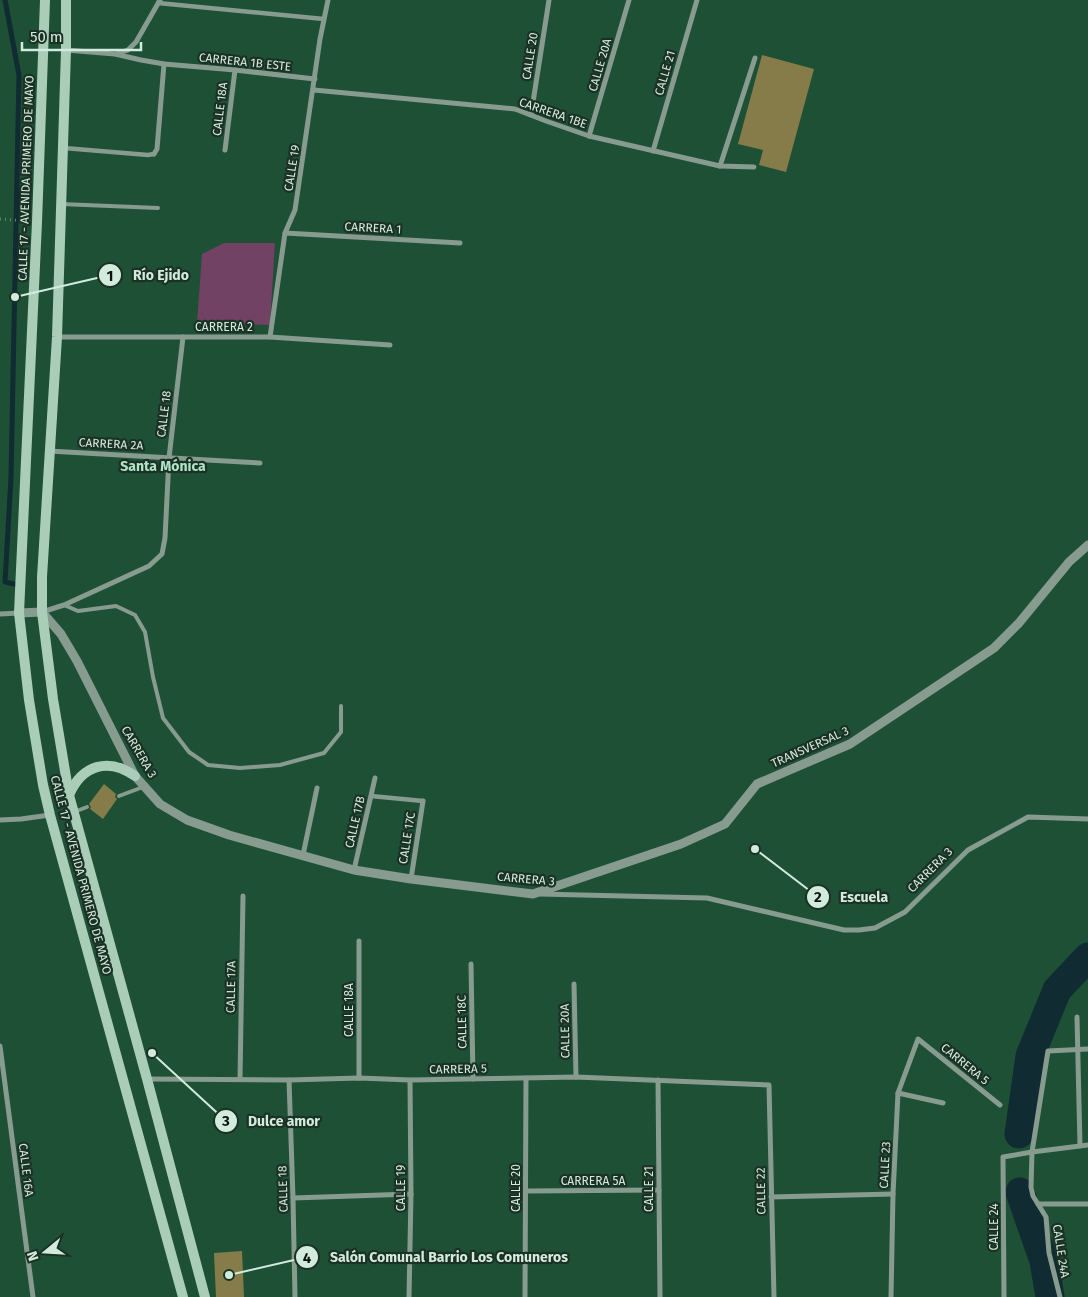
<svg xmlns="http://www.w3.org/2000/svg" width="1088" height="1297" font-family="'Fira Sans',sans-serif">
  <rect width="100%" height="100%" fill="#1e5036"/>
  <path fill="#714264" d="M224,243H275L270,325L197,323L202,254Z"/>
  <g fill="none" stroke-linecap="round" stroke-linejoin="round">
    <path stroke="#102b32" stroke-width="5" d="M5,0L19,75L11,477L5,582L14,584"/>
    <g stroke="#102b32" stroke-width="29">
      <path d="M1019,1134L1030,1056L1057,990L1088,957"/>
      <path d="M1020,1192L1044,1261L1050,1297"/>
    </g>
  </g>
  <g fill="#867c4a">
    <path d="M762,55L814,69L786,172L759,165L763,150L738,144Z"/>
    <path d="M104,784L116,794L115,797L117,799L103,819L90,809L91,807L89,804Z"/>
    <path d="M242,1251L244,1297H216L214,1253Z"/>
  </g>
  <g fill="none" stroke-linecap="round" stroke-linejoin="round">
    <path stroke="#5d8770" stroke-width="3" stroke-dasharray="1 4" stroke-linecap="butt" d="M0,219L27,221"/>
    <g stroke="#879c8f" stroke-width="4">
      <path d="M61,204L158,208"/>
      <path d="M64,605L78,611L116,606L135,615L145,632L153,677L163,718L189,752L208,765L240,768L280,765L324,753L341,732V706"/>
      <path d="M119,796L143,787"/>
      <path d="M74,812L87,807"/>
    </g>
    <g stroke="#879c8f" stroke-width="4.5">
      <path d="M158,3L324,19"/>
      <path d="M64,148L148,155L154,154"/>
      <path d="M371,796L423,801"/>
    </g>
    <g stroke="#879c8f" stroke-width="5">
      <path d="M66,50L115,54L141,60L164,64L235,70L315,79"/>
      <path d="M116,54L128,50L136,42L160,0"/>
      <path d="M314,90L515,109L546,121L589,136L720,166L754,167"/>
      <path d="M531,115L549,0"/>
      <path d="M589,136L629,0"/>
      <path d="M225,150L235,70"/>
      <path d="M653,151L697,0"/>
      <path d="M154,154L157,149L164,64"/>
      <path d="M720,166L755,58"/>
      <path d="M285,233L460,243"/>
      <path d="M57,337H270L390,345"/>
      <path d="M270,337L285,233L295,210L320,39L328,0"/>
      <path d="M49,451L260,463"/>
      <path d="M42,612L64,605L149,566L162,554L165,538L169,458L183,337"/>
      <path d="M0,614L19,613"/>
      <path d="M0,820L21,819L50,815"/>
      <path d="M303,855L317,788"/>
      <path d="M354,870L375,778"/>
      <path d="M411,879L423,801"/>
      <path d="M540,894L707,898L844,930H859L875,928L905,912L968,850L1028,817L1088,819"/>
      <path d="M359,941V1078"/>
      <path d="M471,964L473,1079"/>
      <path d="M574,984L576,1077"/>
      <path d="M1077,1017L1080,1146"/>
      <path d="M0,1046L33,1297"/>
      <path d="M147,1079L289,1080L359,1078L410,1080L576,1077L769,1085L774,1297"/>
      <path d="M240,1079L243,896"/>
      <path d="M289,1080L293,1198L295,1297"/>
      <path d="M658,1080L660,1297"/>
      <path d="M898,1093L943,1103"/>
      <path d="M526,1191L659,1190"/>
      <path d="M771,1197L893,1194"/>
      <path d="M293,1198L411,1194"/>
      <path d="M1038,1204H1088"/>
      <path d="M409,1297L411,1194L410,1080"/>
      <path d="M525,1297L526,1078"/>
      <path d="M891,1297L893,1194L898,1093L918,1039L1000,1105"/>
      <path d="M1004,1297L1003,1157L1032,1152L1088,1145"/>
      <path d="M1060,1297L1049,1253L1046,1217L1033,1196L1031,1187L1032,1152L1048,1051L1088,1049"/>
    </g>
    <path stroke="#879c8f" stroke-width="9" d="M19,613L42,612L61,634L77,661L135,776L160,804L187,820L229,835L354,870L411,879L533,894L681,844L725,824L757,784L850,744L994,648L1019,623L1069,562L1088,545"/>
    <g stroke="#aacdb8" stroke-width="10">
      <path d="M45,0L37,222L19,613L29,700L43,785L50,815L183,1297"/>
      <path d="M66,0V50L57,337L42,577V612L53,699L69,795L147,1079L205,1297"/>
      <path d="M69,795C82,765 108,757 135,776"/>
    </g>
  </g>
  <g text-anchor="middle" stroke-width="4.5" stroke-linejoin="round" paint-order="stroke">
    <g font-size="12" fill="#d2ecdc" stroke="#1c3125">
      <text transform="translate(530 56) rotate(-81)" y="4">CALLE 20</text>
      <text transform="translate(245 62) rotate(6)" y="4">CARRERA 1B ESTE</text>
      <text transform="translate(600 65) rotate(-74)" y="4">CALLE 20A</text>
      <text transform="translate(665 73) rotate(-74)" y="4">CALLE 21</text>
      <text transform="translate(220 109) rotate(-83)" y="4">CALLE 18A</text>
      <text transform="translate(553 113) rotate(19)" y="4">CARRERA 1BE</text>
      <text transform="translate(292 168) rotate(-81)" y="4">CALLE 19</text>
      <text transform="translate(26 178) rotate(-88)" y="4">CALLE 17 - AVENIDA PRIMERO DE MAYO</text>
      <text transform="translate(373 228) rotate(3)" y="4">CARRERA 1</text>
      <text x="224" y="331">CARRERA 2</text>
      <text transform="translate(164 414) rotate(-83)" y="4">CALLE 18</text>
      <text transform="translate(111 444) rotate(3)" y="4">CARRERA 2A</text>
      <text transform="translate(810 747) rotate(-24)" y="4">TRANSVERSAL 3</text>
      <text transform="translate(139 752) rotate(60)" y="4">CARRERA 3</text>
      <text transform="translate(355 822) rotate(-77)" y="4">CALLE 17B</text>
      <text transform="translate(407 838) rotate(-81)" y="4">CALLE 17C</text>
      <text transform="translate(930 870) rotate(-45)" y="4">CARRERA 3</text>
      <text transform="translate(81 875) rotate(75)" y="4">CALLE 17 - AVENIDA PRIMERO DE MAYO</text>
      <text transform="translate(526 879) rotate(5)" y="4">CARRERA 3</text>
      <text transform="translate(231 987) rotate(-89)" y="4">CALLE 17A</text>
      <text transform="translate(349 1010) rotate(-90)" y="4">CALLE 18A</text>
      <text transform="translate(462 1022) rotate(-91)" y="4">CALLE 18C</text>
      <text transform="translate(565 1031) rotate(-91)" y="4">CALLE 20A</text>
      <text transform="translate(965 1064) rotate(39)" y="4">CARRERA 5</text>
      <text transform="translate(458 1069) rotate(-1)" y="4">CARRERA 5</text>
      <text transform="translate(885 1165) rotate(-87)" y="4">CALLE 23</text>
      <text transform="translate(26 1170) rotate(83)" y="4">CALLE 16A</text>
      <text x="593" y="1185">CARRERA 5A</text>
      <text transform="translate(401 1188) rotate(-90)" y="4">CALLE 19</text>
      <text transform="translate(516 1188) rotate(-90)" y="4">CALLE 20</text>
      <text transform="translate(283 1189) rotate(-92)" y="4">CALLE 18</text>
      <text transform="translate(649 1189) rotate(-90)" y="4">CALLE 21</text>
      <text transform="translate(761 1191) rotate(-91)" y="4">CALLE 22</text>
      <text transform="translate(994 1227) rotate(-90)" y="4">CALLE 24</text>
      <text transform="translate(1061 1251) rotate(81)" y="4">CALLE 24A</text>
    </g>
    <g font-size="14" font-weight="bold" fill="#afe4c4" stroke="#1c3125">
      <text x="163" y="471">Santa Mónica</text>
    </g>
  </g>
  <path fill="none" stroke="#d2ecdc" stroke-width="2" d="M15 297L110 275M755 849L818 897M152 1053L226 1121M229 1275L307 1257"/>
  <g fill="#d2ecdc" stroke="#1c3125" stroke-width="2">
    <circle cx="15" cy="297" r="5"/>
    <circle cx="755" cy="849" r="5"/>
    <circle cx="152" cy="1053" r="5"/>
    <circle cx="229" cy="1275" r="5"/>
    <circle cx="110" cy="275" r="12"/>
    <circle cx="818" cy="897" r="12"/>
    <circle cx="226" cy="1121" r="12"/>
    <circle cx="307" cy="1257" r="12"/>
  </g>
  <g font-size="15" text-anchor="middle" font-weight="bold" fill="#111">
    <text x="110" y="281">1</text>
    <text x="818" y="902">2</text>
    <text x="226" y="1126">3</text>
    <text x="307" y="1263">4</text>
  </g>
  <g font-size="14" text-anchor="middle" font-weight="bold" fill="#d2ecdc" stroke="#1c3125" stroke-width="4.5" stroke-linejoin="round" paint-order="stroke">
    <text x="161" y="280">Río Ejido</text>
    <text x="864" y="902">Escuela</text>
    <text x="284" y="1126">Dulce amor</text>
    <text x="449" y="1262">Salón Comunal Barrio Los Comuneros</text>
  </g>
  <g transform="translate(45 1252) rotate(252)" stroke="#1c3125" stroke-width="4" paint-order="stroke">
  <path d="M0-4L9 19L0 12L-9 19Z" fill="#d2ecdc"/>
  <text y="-8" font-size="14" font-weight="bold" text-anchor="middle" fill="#d2ecdc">N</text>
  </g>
  <path d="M22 42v8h119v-8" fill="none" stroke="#d2ecdc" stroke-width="2.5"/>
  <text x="30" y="42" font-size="15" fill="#d2ecdc" stroke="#1c3125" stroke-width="4" paint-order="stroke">50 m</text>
</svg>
